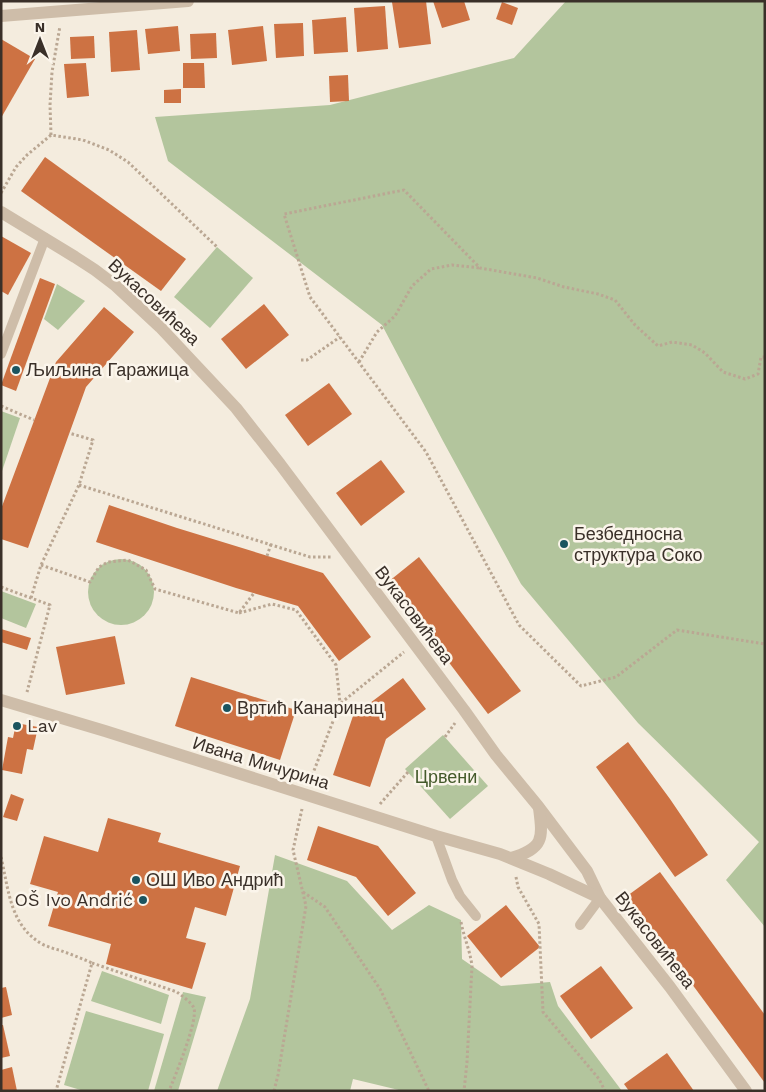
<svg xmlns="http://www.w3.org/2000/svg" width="766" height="1092" font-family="'Work Sans',sans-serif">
  <rect width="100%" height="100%" fill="#f4ecde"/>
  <g fill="#b3c59d">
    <path d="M566,1H765V927L726,880L759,842L638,723L521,584L443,441L382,325L168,161L155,117L330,105L514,58Z"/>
    <path d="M217,247L253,278L210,328L174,297Z"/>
    <path d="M57,284L85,301L58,330L44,319Z"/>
    <path d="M1,411L20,418L1,474Z"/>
    <circle cx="121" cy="592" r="33"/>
    <path d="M1,591L36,604L26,628L1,618Z"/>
    <path d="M443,735L488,786L450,819L405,769Z"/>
    <path d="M275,855L347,881L392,930L429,905L461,920L462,959L501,986L550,982L558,1006L622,1091H403L353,1079L350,1091H217L250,999Z"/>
    <path d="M102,971L169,995L161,1024L91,1001Z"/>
    <path d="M183,992L206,997L178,1091H154Z"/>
    <path d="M86,1011L164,1034L148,1091H84L64,1085Z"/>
  </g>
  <g fill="#cd7243">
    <path d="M397,1H426L431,44L399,48L392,2Z"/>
    <path d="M433,1H464L470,20L442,28Z"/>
    <path d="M502,2L518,8L512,25L496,19Z"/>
    <path d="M385,6L388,49L357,52L354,8Z"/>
    <path d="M346,17L348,52L314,54L312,20Z"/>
    <path d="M303,23L304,56L276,58L274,24Z"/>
    <path d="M178,26L180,51L148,54L145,29Z"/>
    <path d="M263,26L267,61L232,65L228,30Z"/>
    <path d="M137,30L140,70L111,72L109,32Z"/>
    <path d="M216,33L217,58L191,59L190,34Z"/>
    <path d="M94,36L95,58L71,59L70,37Z"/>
    <path d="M1,39L35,59L1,118Z"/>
    <path d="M86,63L89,96L67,98L64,64Z"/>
    <path d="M183,63H204L205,88H183Z"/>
    <path d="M348,75L349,101L330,102L329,76Z"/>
    <path d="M181,89V103H164V90Z"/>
    <path d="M45,157L186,259L161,291L21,191Z"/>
    <path d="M1,236L31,253L8,295L1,291Z"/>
    <path d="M40,278L55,284L16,391L1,385Z"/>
    <path d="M264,304L289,335L246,369L221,339Z"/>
    <path d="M104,307L134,332L86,387L28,548L1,539V509L56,362Z"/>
    <path d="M329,383L352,414L308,446L285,415Z"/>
    <path d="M381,460L405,492L361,526L336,493Z"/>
    <path d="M109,505L177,528L323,573L371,637L339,661L298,606L236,588L96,542Z"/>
    <path d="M419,557L521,691L488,714L388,582Z"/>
    <path d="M1,629L31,638L27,650L1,642Z"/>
    <path d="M115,636L125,684L66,695L56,647Z"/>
    <path d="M191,677L296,710L280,760L175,726Z"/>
    <path d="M403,678L426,709L386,739L370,787L333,775L353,716Z"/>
    <path d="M16,723L38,727L33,750L27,749L22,774L2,770L8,737L13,738Z"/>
    <path d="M628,742L670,799L708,855L675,877L636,822L596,767Z"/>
    <path d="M11,794L24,799L17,821L3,817Z"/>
    <path d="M108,818L161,833L158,842L240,866L226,916L195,907L186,938L206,943L192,989L106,964L111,944L48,926L58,892L30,884L44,836L98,852Z"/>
    <path d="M318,826L378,846L416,893L388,916L356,877L307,860Z"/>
    <path d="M660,872L765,1015V1083L627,896Z"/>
    <path d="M506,905L540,947L501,978L467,936Z"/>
    <path d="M601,966L633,1008L591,1039L560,996Z"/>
    <path d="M6,987L12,1015L1,1018V988Z"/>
    <path d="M1,1025H3L10,1056L1,1058Z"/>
    <path d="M667,1053L694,1091H629L624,1084Z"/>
    <path d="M12,1067L17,1091H1V1070Z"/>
  </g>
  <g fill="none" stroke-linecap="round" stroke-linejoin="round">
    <g stroke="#baa793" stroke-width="3" stroke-dasharray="2.5 2.5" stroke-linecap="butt">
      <path d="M51,135L50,105L52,72L60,26"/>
      <path d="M1,193L16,167L27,155L51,135L83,140L109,150L128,162L217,247"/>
      <path d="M765,357H761L758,374L745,379L723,372L705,353L692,345L672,342L658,346L635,325L615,300L598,294L564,287L537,278L480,268L404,190L284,214L310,297L426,452L519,625L581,686L616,677L677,630L765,644"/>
      <path d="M301,360H307L340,337"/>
      <path d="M359,362L377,332L395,316L412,286L431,269L452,265L480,268"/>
      <path d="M1,406L34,420"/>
      <path d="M79,485L310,557H331"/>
      <path d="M267,556L271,544"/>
      <path d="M41,565L90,582L99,567L108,562L128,560L146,570L155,589L239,613L254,593"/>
      <path d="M1,587L50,605L27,692"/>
      <path d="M31,598L41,565L79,485L93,440L69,433"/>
      <path d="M239,613L272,604L296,610L336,665L340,703L310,781"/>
      <path d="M341,703L404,652"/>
      <path d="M445,737L455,723"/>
      <path d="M380,804L408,772"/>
      <path d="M1,857C9,891 10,927 44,945C49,947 54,949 59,950C70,954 81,958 92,963L56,1091"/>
      <path d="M516,877L518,887L539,924L543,1012L599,1079L605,1091"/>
      <path d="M303,892L325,907L380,989L429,1091"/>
      <path d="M461,922C464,938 470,950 472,966L467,1062L464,1091"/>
      <path d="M92,963L177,992C182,996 191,1002 194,1008C198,1021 175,1076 169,1091"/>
      <path d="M274,1091L278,1075L306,906L293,850L302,809"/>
    </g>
    <g stroke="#cebda9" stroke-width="10">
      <path d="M1,354L45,238"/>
      <path d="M436,836L452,880L460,896L476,916"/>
      <path d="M580,925L600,898"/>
    </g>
    <g stroke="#cebda9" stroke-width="12">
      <path d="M1,16L188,1"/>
      <path d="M1,212L75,257L95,270L116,286L160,327L236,408L280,464L464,710L496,755L538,806L587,871L600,898L670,987L746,1091"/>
      <path d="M1,700L105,731L436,836L500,854L549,874L600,898"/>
      <path d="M511,858C544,848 543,839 539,808"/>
    </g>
  </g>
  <g fill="#1b545f" stroke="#fbf5eb" stroke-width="2">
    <circle cx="16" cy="370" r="5"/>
    <circle cx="564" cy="544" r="5"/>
    <circle cx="227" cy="708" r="5"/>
    <circle cx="17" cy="726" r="5"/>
    <circle cx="136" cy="880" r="5"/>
    <circle cx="143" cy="900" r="5"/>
  </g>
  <g text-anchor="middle" stroke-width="5" stroke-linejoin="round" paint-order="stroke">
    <g font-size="18" fill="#3a3029" stroke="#fbf5eb">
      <text transform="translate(154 302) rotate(43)" y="6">Вукасовићева</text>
      <text transform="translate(414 615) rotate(53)" y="6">Вукасовићева</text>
      <text transform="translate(261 763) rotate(17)" y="6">Ивана Мичурина</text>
      <text transform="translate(655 940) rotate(52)" y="6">Вукасовићева</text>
    </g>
    <g font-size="18" fill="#3a3029" stroke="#fbf5eb" text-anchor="start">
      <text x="26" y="376">Љиљина Гаражица</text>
      <text x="574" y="540">Безбедносна<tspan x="574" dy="21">структура Соко</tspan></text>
      <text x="237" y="714">Вртић Канаринац</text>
      <text x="27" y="732">Lav</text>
      <text x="146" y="886">ОШ Иво Андрић</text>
      <text x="133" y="906" text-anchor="end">OŠ Ivo Andrić</text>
    </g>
    <g font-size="18" fill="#445a2b" stroke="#fbf5eb">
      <text x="446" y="783">Црвени</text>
    </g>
  </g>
  <rect width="766" height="1092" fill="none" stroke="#3a3029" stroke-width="5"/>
  <g transform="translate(40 40)" stroke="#fbf5eb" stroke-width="4" paint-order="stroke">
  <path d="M0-4L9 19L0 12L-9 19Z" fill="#3a3029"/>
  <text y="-8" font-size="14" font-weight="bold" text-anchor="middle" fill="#3a3029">N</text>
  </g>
</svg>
